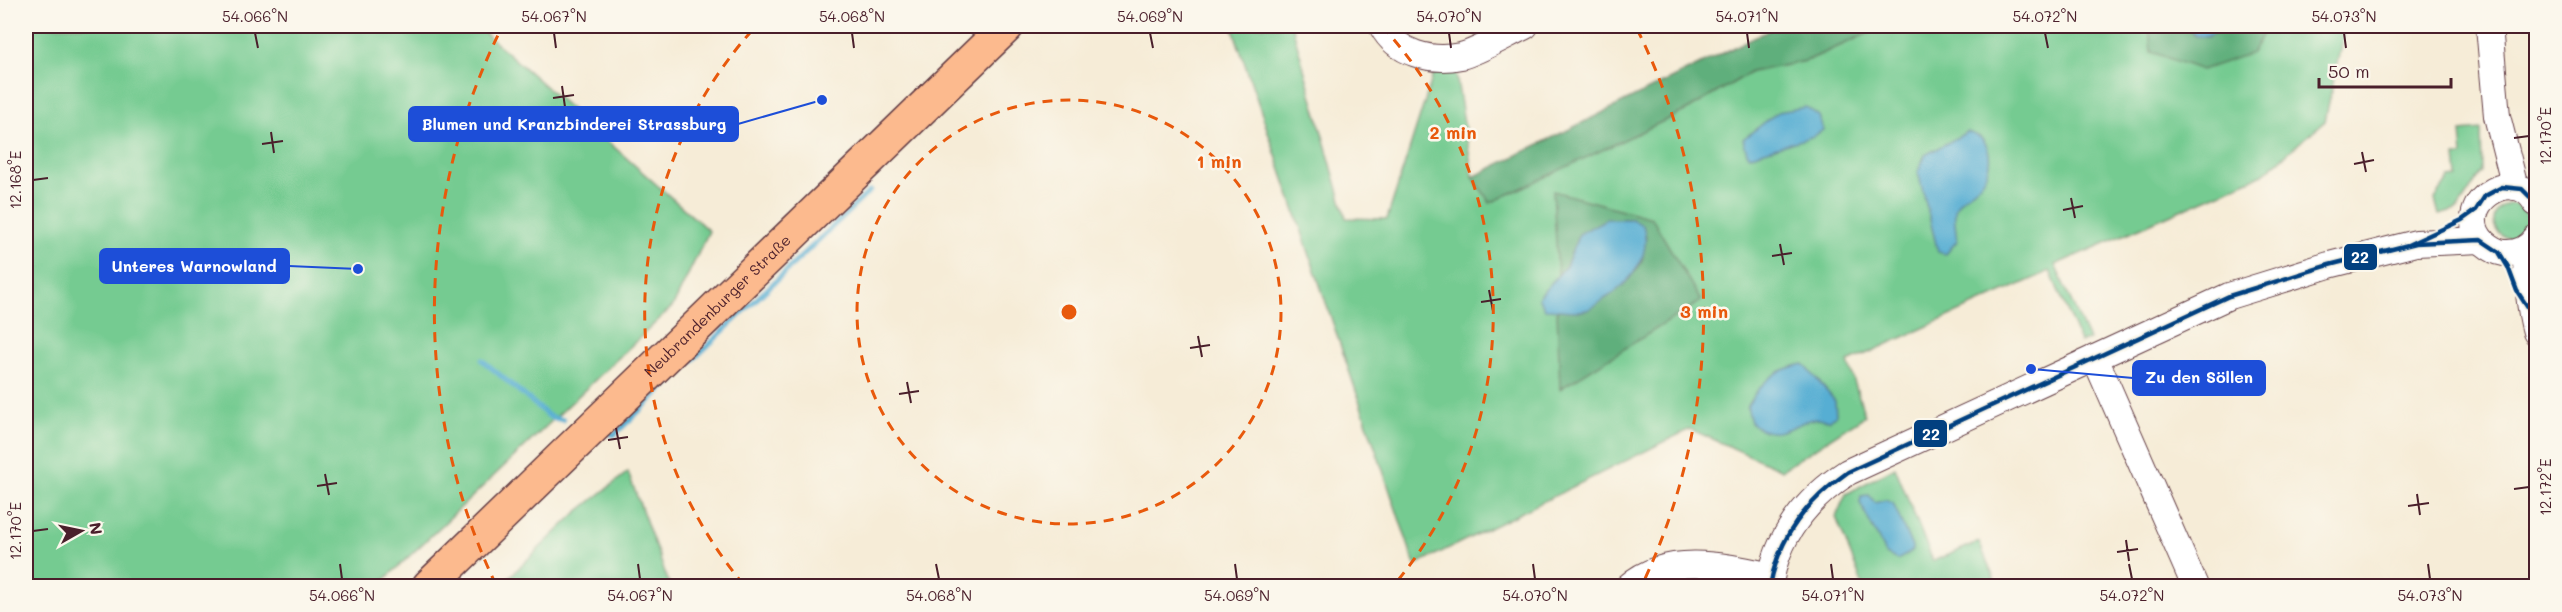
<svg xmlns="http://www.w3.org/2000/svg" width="2562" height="612" font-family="Mali,sans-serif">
  <rect width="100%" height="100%" fill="#fbf7ec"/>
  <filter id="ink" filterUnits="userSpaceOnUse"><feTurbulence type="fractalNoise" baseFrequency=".0167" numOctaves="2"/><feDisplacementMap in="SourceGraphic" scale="12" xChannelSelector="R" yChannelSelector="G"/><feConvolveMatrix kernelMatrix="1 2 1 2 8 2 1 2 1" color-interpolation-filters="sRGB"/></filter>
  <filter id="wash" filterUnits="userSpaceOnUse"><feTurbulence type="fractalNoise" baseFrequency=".008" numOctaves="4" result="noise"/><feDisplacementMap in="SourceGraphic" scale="24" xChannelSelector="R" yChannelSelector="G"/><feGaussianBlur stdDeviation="1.35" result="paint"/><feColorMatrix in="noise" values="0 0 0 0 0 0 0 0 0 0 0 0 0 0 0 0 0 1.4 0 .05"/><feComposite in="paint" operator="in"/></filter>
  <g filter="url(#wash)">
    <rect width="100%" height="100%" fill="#f6ecd7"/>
    <g fill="#74cb91" stroke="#5f755e" stroke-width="1.5">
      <path d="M26,26H477L709,231L673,306L378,586H26Z"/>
      <path d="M1232,26H1292L1346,218L1387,219L1439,57L1453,56L1473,176L1490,202L1689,109L1751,72L1806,61L1884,26H2345L2325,121L2263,174L2055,265L2089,340L2080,342L2050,271L1848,362L1865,416L1782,470L1690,429L1415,565Z"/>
      <path d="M2481,129L2482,172L2457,210L2439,215L2435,199L2449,179L2458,178L2456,156H2463L2461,131Z"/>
      <circle cx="2511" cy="221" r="17"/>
      <path d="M1895,467L1933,561L1979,542L1997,586H1863L1836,517L1846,494Z"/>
      <path d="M628,472L670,586H500L577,512Z"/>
    </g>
    <g fill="#5faf7b" stroke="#546753" stroke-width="1.5">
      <path d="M1777,26H1884L1806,61L1751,72L1689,109L1490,203L1473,177Z"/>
      <path d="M2149,26H2186L2195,36L2207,37L2226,26H2265L2266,28L2252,53L2202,70L2151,52Z"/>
      <path d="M1553,191L1652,218L1701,301L1560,389L1557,309L1586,310L1636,271L1642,261L1646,236L1579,234L1566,266L1558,276Z"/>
    </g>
    <g fill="#56aed3" stroke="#50667f" stroke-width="1.5">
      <path d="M2186,26H2226L2207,37L2195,36Z"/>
      <path d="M1806,107L1819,116L1823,130L1814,136L1748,156L1743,139L1778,112Z"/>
      <path d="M1967,132C1978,135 1984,138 1988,149C1992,162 1987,178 1976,188C1969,195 1961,196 1956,207C1953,216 1956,231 1957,241L1946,254L1938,252L1918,172L1925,155Z"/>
      <path d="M1606,219H1632L1643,225C1653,257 1629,285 1603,300C1598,303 1592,308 1587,310C1575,313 1557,309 1545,309L1538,298L1566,266L1579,234Z"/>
      <path d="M1804,364L1835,401L1836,415L1830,420C1824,420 1816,418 1810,420C1786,427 1776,442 1751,423L1747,406C1762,381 1775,369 1804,364Z"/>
      <path d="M1869,495L1875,503L1885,500L1893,503L1912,547V552L1897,560L1886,554L1860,503L1861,496Z"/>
    </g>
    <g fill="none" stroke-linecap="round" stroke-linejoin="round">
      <g stroke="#56aed3" stroke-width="5">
        <path d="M482,360L550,417L563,420"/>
        <path d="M607,432L614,435L870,191"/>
      </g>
    </g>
  </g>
  <g filter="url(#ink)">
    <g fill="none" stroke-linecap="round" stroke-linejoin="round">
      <g stroke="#643e45" stroke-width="28">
        <g id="minor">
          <path d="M1382,26C1397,54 1431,62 1461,56C1478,52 1508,34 1525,26"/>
          <path d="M2489,26L2497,116L2515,187"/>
          <path d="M2536,203C2514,161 2449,207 2484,243C2490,248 2496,252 2504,253C2518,254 2529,248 2536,238"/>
          <path d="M2525,249C2527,276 2529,307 2536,332"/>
          <path d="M2095,358L2195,586"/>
          <path d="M1629,586C1668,552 1725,566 1771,576"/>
          <path d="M1770,586C1775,537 1808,498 1848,472L2229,296L2329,265L2416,243L2481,240"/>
        </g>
      </g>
      <g stroke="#643e45" stroke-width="36">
        <g id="major">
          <path id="s1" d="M429,586L1007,26"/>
        </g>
      </g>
      <use href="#minor" stroke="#fff" stroke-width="26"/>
      <use href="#major" stroke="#fcba8e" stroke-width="33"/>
      <g stroke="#fbf7ec" stroke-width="9">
        <g id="bus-1">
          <path d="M2410,244L2462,220L2476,210L2485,196L2502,187L2522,189L2536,203"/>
          <path d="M1770,586C1779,536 1807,501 1848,472L2229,296L2329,265L2416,243L2481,240L2499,252L2508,267L2517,291L2530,311L2536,332"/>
        </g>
      </g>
      <use href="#bus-1" stroke="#024080" stroke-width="4.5"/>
    </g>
  </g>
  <path fill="none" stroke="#4a1f2b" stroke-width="2" d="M255,33L258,48M554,33L556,48M852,33L854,48M1150,33L1153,48M1449,33L1451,48M1747,33L1749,48M2045,33L2048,48M2344,33L2346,48M562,86L565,107M553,98L574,95M271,132L274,153M2514,138L2529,136M262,144L283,141M2362,152L2366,172M2354,164L2374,160M33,180L48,178M2071,198L2075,218M2063,210L2083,206M1780,244L1784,265M1772,256L1792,253M1489,290L1493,311M1481,302L1501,299M1198,336L1202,357M1190,348L1210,345M907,382L911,403M899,394L919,391M616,428L620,449M608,440L628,437M325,474L329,495M317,486L337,483M2514,489L2529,487M2417,494L2420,515M2408,506L2429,503M33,531L48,529M2126,540L2129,561M2117,552L2138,549M340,564L342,579M638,564L640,579M936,564L939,579M1235,564L1237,579M1533,564L1535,579M1831,564L1833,579M2129,564L2132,579M2428,564L2430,579"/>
  <g fill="none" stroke="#e8590c" stroke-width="3" stroke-dasharray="10 8">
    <circle cx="1069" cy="312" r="212"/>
    <path d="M744 585A424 424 0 0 1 756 26M1382 26A424 424 0 0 1 1394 585"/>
    <path d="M496 585A635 635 0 0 1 501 29M1637 29A635 635 0 0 1 1642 585"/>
  </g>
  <g text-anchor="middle" stroke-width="5" stroke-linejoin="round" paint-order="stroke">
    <g font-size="15" fill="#4a1f2b" stroke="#fbf7ec">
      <text dy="5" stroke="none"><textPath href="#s1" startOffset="402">Neubrandenburger Straße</textPath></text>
    </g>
  </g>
  <circle cx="1069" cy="312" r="9" fill="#e8590c" stroke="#fbf7ec" stroke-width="3"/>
  <g font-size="18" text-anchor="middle" font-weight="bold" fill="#e8590c" stroke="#fbf7ec" stroke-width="5" stroke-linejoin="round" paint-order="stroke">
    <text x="1453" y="139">2 min</text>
    <text x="1219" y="168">1 min</text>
    <text x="1704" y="318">3 min</text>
  </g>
  <path fill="none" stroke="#1d4ed8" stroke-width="2" d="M822 100L738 124M358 269L289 266M2031 369L2133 378"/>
  <g fill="#1d4ed8" stroke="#fbf7ec" stroke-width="2">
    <circle cx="822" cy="100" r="6"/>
    <circle cx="358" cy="269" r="6"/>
    <circle cx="2031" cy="369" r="6"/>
  </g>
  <g fill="#1d4ed8" stroke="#1d4ed8" stroke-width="2">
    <rect x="409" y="107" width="329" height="34" rx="6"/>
    <rect x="100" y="249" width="189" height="34" rx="6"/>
    <rect x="2133" y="361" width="132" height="34" rx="6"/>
  </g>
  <g font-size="16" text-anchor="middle" font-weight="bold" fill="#fff">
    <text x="574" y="130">Blumen und Kranzbinderei Strassburg</text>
    <text x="194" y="272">Unteres Warnowland</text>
    <text x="2199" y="383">Zu den Söllen</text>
  </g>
  <g stroke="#fbf7ec" stroke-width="2">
    <rect x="2343" y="243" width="35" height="28" rx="6" fill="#024080"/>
    <rect x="1913" y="419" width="35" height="29" rx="6" fill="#024080"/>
  </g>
  <g font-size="16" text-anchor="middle" font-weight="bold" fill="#fff">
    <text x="2360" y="263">22</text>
    <text x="1931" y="440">22</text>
  </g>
  <rect width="2562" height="612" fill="none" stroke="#fbf7ec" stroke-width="66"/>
  <g transform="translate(81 531) rotate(81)" stroke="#fbf7ec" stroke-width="4.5" paint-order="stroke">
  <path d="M0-4.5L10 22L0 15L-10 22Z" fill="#4a1f2b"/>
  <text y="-9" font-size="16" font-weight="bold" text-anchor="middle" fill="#4a1f2b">N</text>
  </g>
  <path d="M2319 78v9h132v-9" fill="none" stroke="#4a1f2b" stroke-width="3"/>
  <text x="2328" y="78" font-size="18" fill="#4a1f2b" stroke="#fbf7ec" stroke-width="4.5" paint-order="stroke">50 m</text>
  <rect x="33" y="33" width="2496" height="546" fill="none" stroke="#4a1f2b" stroke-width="2"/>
  <g font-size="15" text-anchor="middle" fill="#4a1f2b">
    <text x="255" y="22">54.066°N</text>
    <text x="554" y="22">54.067°N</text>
    <text x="852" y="22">54.068°N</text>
    <text x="1150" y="22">54.069°N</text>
    <text x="1449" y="22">54.070°N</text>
    <text x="1747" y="22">54.071°N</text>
    <text x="2045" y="22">54.072°N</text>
    <text x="2344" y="22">54.073°N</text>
    <text transform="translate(2546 136) rotate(-90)" y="5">12.170°E</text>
    <text transform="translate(16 180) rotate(-90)" y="5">12.168°E</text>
    <text transform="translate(2546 487) rotate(-90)" y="5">12.172°E</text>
    <text transform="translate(16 531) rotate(-90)" y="5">12.170°E</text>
    <text x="342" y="601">54.066°N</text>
    <text x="640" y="601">54.067°N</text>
    <text x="939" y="601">54.068°N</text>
    <text x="1237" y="601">54.069°N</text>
    <text x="1535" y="601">54.070°N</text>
    <text x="1833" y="601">54.071°N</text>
    <text x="2132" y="601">54.072°N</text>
    <text x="2430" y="601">54.073°N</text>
  </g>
</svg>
